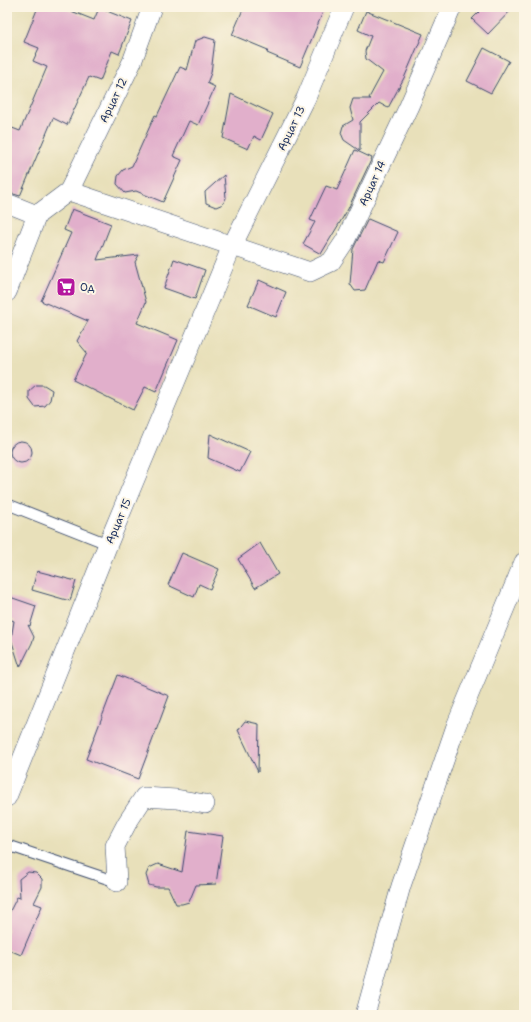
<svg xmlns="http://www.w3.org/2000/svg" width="531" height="1022" font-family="'Shantell Sans',sans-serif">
  <rect width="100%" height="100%" fill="#fcf5e5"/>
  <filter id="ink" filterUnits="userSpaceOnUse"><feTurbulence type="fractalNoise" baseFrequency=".025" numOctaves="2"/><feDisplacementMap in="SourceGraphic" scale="8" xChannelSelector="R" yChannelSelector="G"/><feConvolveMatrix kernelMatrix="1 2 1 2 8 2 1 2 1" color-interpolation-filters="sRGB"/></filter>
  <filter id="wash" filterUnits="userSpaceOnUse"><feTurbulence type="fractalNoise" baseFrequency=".012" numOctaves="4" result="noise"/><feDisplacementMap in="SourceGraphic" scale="16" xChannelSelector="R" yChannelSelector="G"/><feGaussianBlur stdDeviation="0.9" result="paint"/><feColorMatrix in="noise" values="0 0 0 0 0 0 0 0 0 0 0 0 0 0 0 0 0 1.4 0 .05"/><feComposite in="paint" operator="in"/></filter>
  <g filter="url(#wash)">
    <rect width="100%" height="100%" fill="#e8e0ba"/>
    <g id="blocks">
      <g fill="#e1afcb">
        <path d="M38,7H61L94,20L99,8L132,21L119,54L112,51L100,81L89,77L67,125L53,118L20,196L7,192V126L20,131L47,67L33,61L39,48L24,42Z"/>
        <path d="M244,7H325L300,67L267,53L268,50L232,35Z"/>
        <path d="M484,7H514L488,34L472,19Z"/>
        <path d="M366,11L423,34L405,76L388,108L379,103L360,122V151L344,140L341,133L343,126L353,120L350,108L353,99H371L369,98L383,72L366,59L365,51L371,36L358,30Z"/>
        <path d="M205,37L215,40L211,73L207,83L215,87L198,125L189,121L173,156L182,160L163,202L136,191L125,193L117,184L118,176L123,170L132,166L155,115L157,116L180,67L187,70L195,41Z"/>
        <path d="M484,48L509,61L491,93L467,81Z"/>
        <path d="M231,94L273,114L261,140L254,136L248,149L223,138Z"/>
        <path d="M355,150L372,158L348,209L321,254L303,244L315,222L310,220L326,186L337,190Z"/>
        <path d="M224,175L226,198L223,204L216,207L206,203L205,192Z"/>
        <path d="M72,209L111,224L97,260L139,255L135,262L146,302L137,323L178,340L156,392L145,387L133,410L73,380L87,353L77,341L88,321L41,301L71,233L64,230Z"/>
        <path d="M368,219L398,232L384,262L378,260L365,290L355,291L350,284L353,249Z"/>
        <path d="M174,259L205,270L195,299L164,288Z"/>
        <path d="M259,280L286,292L276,317L248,305Z"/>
        <path d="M36,385H44L52,390L50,400L45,406L35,407L29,399V391Z"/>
        <path d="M210,434L250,452L240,472L208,458Z"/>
        <circle cx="21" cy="452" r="11"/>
        <path d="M260,543L278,574L255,588L238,559Z"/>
        <path d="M182,553L219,569L210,589L199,584L194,597L168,585Z"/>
        <path d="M37,571L76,581L70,601L32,590Z"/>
        <path d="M7,596L36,606L30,626L28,625L34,637L32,643L20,667L11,639L14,621L7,618Z"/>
        <path d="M118,675L169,696L138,779L86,759Z"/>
        <path d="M245,721L259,724L258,772L238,730Z"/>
        <path d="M188,831L223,836L216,884L196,885L189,902L182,904H176L168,887H156L149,885L146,875L149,868L158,864L182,872Z"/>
        <path d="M28,872L36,873L42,879V887L34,903L42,906L21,955L7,949V917L17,897L20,898L19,879Z"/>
      </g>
    </g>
  </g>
  <g filter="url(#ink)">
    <use href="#blocks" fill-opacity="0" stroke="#3a4a6c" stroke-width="1"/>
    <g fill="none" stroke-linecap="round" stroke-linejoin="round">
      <g stroke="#3a4a6c" stroke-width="12">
        <g id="service">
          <path d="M7,504L108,544"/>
          <path d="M7,845L117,882"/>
        </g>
      </g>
      <g stroke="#3a4a6c" stroke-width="20">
        <g id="minor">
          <path d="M69,191L132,62L152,7"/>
          <path d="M7,203L37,215L69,191L310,272L331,262L345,241L409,106L452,7"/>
          <path d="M7,292L37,215"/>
          <path d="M7,797L108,544L232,246L306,98L344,7"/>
          <path d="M117,882L115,846L127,823L144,797L176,799L205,804"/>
          <path d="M365,1015L401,886L456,726L524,562"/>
        </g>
      </g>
      <use href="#service" stroke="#fff" stroke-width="10"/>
      <use href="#minor" stroke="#fff" stroke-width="19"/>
    </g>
  </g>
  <defs>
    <g id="supermarket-square" transform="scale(1)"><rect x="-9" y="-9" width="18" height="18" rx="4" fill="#b5179e" stroke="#fcf5e5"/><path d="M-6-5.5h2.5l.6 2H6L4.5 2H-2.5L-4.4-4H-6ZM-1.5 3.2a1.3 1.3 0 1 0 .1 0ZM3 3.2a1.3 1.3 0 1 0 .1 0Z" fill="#fff"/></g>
  </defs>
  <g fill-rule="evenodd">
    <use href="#supermarket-square" x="66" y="287"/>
  </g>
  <g text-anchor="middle" stroke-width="4" stroke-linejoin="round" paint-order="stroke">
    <g font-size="11" fill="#1b2f5e" stroke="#fcf5e5">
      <text transform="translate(113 100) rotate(-64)" y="4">Арцат 12</text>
      <text transform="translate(291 128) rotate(-64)" y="4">Арцат 13</text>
      <text transform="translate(372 183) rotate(-65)" y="4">Арцат 14</text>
      <text transform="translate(118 521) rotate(-67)" y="4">Арцат 15</text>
    </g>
    <g font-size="11" fill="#1b2f5e" stroke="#fcf5e5" text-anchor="start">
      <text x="80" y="291">Од</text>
    </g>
  </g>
  <rect width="531" height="1022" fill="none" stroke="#fcf5e5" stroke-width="24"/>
</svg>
